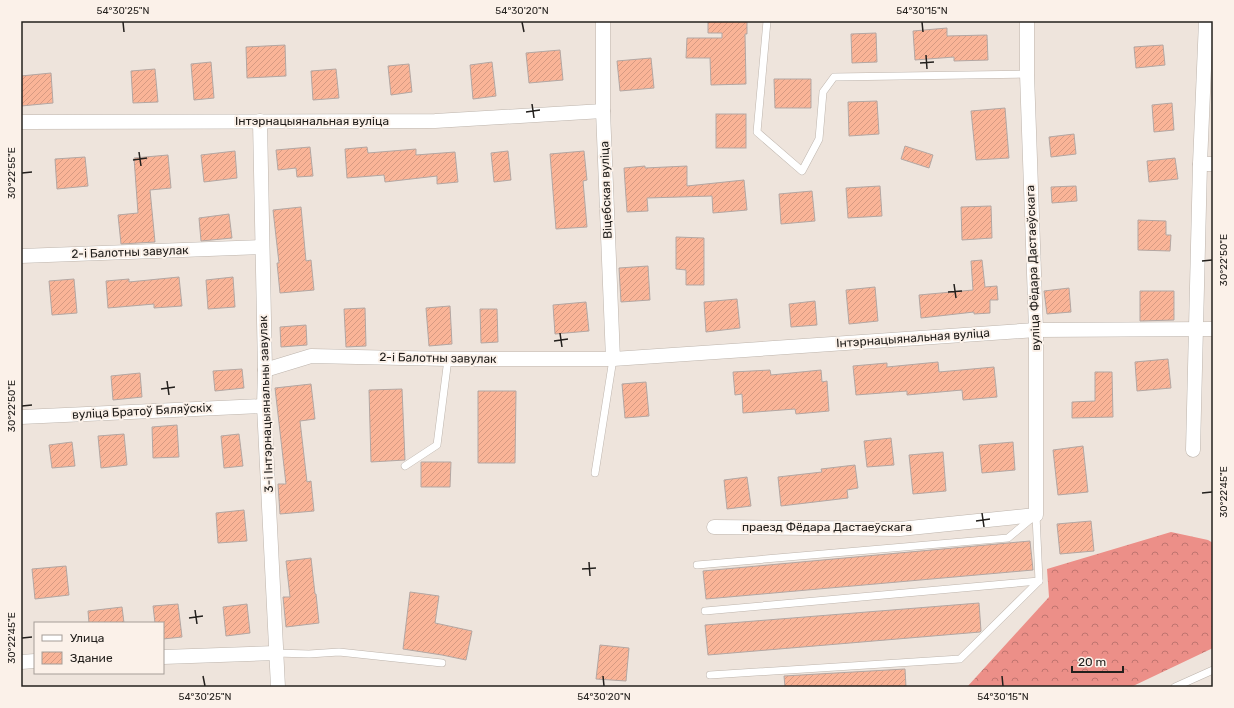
<svg xmlns="http://www.w3.org/2000/svg" width="1234" height="708" font-family="Rubik,sans-serif">
  <defs>
    <pattern id="forest-crowns" width="20" height="18" patternUnits="userSpaceOnUse"><rect width="20" height="18" fill="#ec8f88"/><path d="M2 6a3 3 0 1 1 6 0M12 15a3 3 0 1 1 6 0" fill="none" stroke="#bf746f"/></pattern>
    <pattern id="building-hatch" width="6" height="6" patternUnits="userSpaceOnUse"><rect width="6" height="6" fill="#fab497"/><path d="M-1 1l2-2M0 6l6-6M5 7l2-2" fill="none" stroke="#d69a82"/></pattern>
  </defs>
  <rect width="100%" height="100%" fill="#eee4dc"/>
  <path fill="url(#forest-crowns)" d="M1171,532L1208,540L1213,543V648L1131,687H967L1049,597L1047,569Z"/>
  <g fill="url(#building-hatch)" stroke="#b3a7a3">
    <path d="M708,21H747V34H745L746,84L711,85L710,58H686L687,38H722V33H708Z"/>
    <path d="M947,28V36L987,35L988,60L954,61V57L915,60L913,31Z"/>
    <path d="M876,33L877,62L852,63L851,34Z"/>
    <path d="M285,45L286,76L247,78L246,47Z"/>
    <path d="M1163,45L1165,65L1136,68L1134,47Z"/>
    <path d="M560,50L563,80L529,83L526,53Z"/>
    <path d="M651,58L654,88L620,91L617,61Z"/>
    <path d="M211,62L214,98L194,100L191,64Z"/>
    <path d="M492,62L496,96L473,99L470,65Z"/>
    <path d="M409,64L412,92L391,95L388,66Z"/>
    <path d="M155,69L158,102L133,103L131,71Z"/>
    <path d="M336,69L339,98L313,100L311,71Z"/>
    <path d="M51,73L53,103L21,106V76Z"/>
    <path d="M774,79H811V108H775Z"/>
    <path d="M877,101L879,134L849,136L848,102Z"/>
    <path d="M1172,103L1174,130L1154,132L1152,105Z"/>
    <path d="M1005,108L1009,158L976,160L971,111Z"/>
    <rect x="716" y="114" width="30" height="34"/>
    <path d="M1074,134L1076,154L1051,157L1049,137Z"/>
    <path d="M905,146L933,155L929,168L901,159Z"/>
    <path d="M310,147L313,176L297,177L296,168L278,170L276,150Z"/>
    <path d="M367,147L368,153L416,149V155L455,152L458,182L437,184V176L385,182L384,175L347,178L345,149Z"/>
    <path d="M235,151L237,178L204,182L201,155Z"/>
    <path d="M508,151L511,180L494,182L491,153Z"/>
    <path d="M584,151L587,180L583,181L587,227L556,229L550,154Z"/>
    <path d="M168,155L171,188L150,190L155,242L121,244L118,215L138,213L134,158Z"/>
    <path d="M85,157L88,186L57,189L55,159Z"/>
    <path d="M1175,158L1178,179L1149,182L1147,161Z"/>
    <path d="M645,166V168L687,166V186L744,180L747,210L713,213L712,196L647,198L648,211L627,212L624,168Z"/>
    <path d="M880,186L882,216L848,218L846,188Z"/>
    <path d="M1076,186L1077,201L1052,203L1051,187Z"/>
    <path d="M812,191L815,221L781,224L779,194Z"/>
    <path d="M991,206L992,238L962,240L961,207Z"/>
    <path d="M301,207L306,261L311,260L314,290L280,293L277,263H279L273,210Z"/>
    <path d="M229,214L232,238L201,241L199,218Z"/>
    <path d="M1138,220L1166,221V235H1171L1170,251L1138,250Z"/>
    <path d="M676,237L704,238V285H686V270L676,269Z"/>
    <path d="M982,260L985,287L997,286L998,300H990V313L974,314V312L921,318L919,295L973,290L971,261Z"/>
    <path d="M648,266L650,300L621,302L619,268Z"/>
    <path d="M179,277L182,306L154,308V304L108,308L106,281L129,279V282Z"/>
    <path d="M233,277L235,307L208,309L206,280Z"/>
    <path d="M74,279L77,313L52,315L49,281Z"/>
    <path d="M875,287L878,321L849,324L846,290Z"/>
    <path d="M1069,288L1071,312L1047,314L1044,291Z"/>
    <path d="M1140,291H1174V320L1140,321Z"/>
    <path d="M737,299L740,328L706,332L704,302Z"/>
    <path d="M815,301L817,325L791,327L789,304Z"/>
    <path d="M586,302L589,331L555,334L553,305Z"/>
    <path d="M450,306L452,344L429,346L426,308Z"/>
    <path d="M365,308L366,346L346,347L344,309Z"/>
    <path d="M480,309H497L498,342L481,343Z"/>
    <path d="M306,325L307,345L281,347L280,327Z"/>
    <path d="M1168,359L1171,388L1137,391L1135,362Z"/>
    <path d="M938,362L939,372L994,367L997,397L963,400L962,390L907,395V391L856,395L853,366L887,363V367Z"/>
    <path d="M242,369L244,388L215,391L213,371Z"/>
    <path d="M770,370L771,375L821,370L822,382L827,381L829,411L796,414L795,409L743,413L742,394L735,395L733,372Z"/>
    <path d="M1095,372H1112L1113,417L1072,418V402L1095,401Z"/>
    <path d="M140,373L142,397L113,400L111,376Z"/>
    <path d="M646,382L649,416L625,418L622,384Z"/>
    <path d="M311,384L315,419L300,421L307,482L311,481L314,511L280,514L278,484H286L275,388Z"/>
    <path d="M402,389L405,460L371,462L369,390Z"/>
    <path d="M478,391H516L515,463H478Z"/>
    <path d="M177,425L179,457L153,458L152,427Z"/>
    <path d="M124,434L127,465L101,468L98,436Z"/>
    <path d="M239,434L243,466L224,468L221,436Z"/>
    <path d="M891,438L894,465L867,467L864,441Z"/>
    <path d="M72,442L75,466L52,468L49,445Z"/>
    <path d="M1013,442L1015,470L982,473L979,445Z"/>
    <path d="M1083,446L1088,492L1058,495L1053,450Z"/>
    <path d="M943,452L946,491L913,494L909,455Z"/>
    <path d="M421,462H451L450,487H421Z"/>
    <path d="M855,465L858,488L847,490L848,498L781,506L778,477L822,472L821,469Z"/>
    <path d="M747,477L751,506L727,509L724,480Z"/>
    <path d="M244,510L247,541L218,543L216,513Z"/>
    <path d="M1091,521L1094,551L1060,554L1057,524Z"/>
    <path d="M1030,541L1033,570L706,599L703,571Z"/>
    <path d="M311,558L315,594H316L319,623L286,627L283,597H290L286,561Z"/>
    <path d="M66,566L69,595L35,599L32,569Z"/>
    <path d="M410,592L439,596L435,623L472,631L466,660L442,655L403,649Z"/>
    <path d="M979,603L981,631L980,632L708,655L705,625Z"/>
    <path d="M178,604L182,637L163,639V623H155L153,606Z"/>
    <path d="M247,604L250,633L226,636L223,607Z"/>
    <path d="M122,607L124,623H89L88,611Z"/>
    <path d="M600,645L629,648L626,681L596,679Z"/>
    <path d="M905,669L906,687H785L784,676Z"/>
  </g>
  <g fill="none" stroke-linecap="round" stroke-linejoin="round">
    <g stroke="#bdb4ac" stroke-width="8">
      <g id="lane">
        <path d="M767,21L757,132L802,171L819,139L823,92L834,77L1027,74"/>
        <path d="M405,466L437,445L448,359"/>
        <path d="M595,473L613,359"/>
        <path d="M697,565L1008,538L1032,518"/>
        <path d="M705,611L1039,581"/>
        <path d="M276,653L309,654L339,652L442,663"/>
        <path d="M710,675L960,659L1039,581L1036,515"/>
        <path d="M1175,687L1213,670"/>
      </g>
    </g>
    <g stroke="#bdb4ac" stroke-width="15">
      <g id="street">
        <path d="M603,21V111L613,359"/>
        <path d="M260,121L265,370L264,406L278,687"/>
        <path d="M21,122L435,121L603,111"/>
        <path d="M1200,164H1213"/>
        <path d="M21,256L262,247"/>
        <path d="M265,370L311,356L448,359H613L1036,330L1213,329"/>
        <path d="M21,417L264,406"/>
        <path d="M1193,450L1200,164L1206,21"/>
        <path d="M714,527L900,529L1036,515V330L1027,74V21"/>
        <path d="M163,657L276,653"/>
        <path d="M21,662L35,661"/>
      </g>
    </g>
    <use href="#lane" stroke="#fff" stroke-width="7"/>
    <use href="#street" stroke="#fff" stroke-width="14"/>
  </g>
  <path fill="none" stroke="#23201d" stroke-width="1.5" d="M123,22L124,32M522,22L524,32M922,22L923,32M926,55L927,69M920,63L934,62M532,104L534,118M526,112L540,110M139,152L141,166M133,160L147,158M22,173L32,172M1202,261L1212,260M954,284L956,298M948,292L962,291M560,333L562,347M554,341L568,339M167,381L169,395M161,389L175,387M22,406L32,405M1202,493L1212,492M982,513L984,527M976,521L990,519M589,562L590,576M582,569L596,568M195,610L197,624M189,618L203,616M22,638L32,637M203,676L205,686M603,676L604,686M1002,676L1003,686"/>
  <g text-anchor="middle" stroke-width="4" stroke-linejoin="round" paint-order="stroke">
    <g font-size="12" fill="#23201d" stroke="#fbf1e9">
      <text x="312" y="125">Інтэрнацыянальная вуліца</text>
      <text transform="translate(606 190) rotate(-92)" y="4">Віцебская вуліца</text>
      <text transform="translate(130 252) rotate(-2)" y="4">2-і Балотны завулак</text>
      <text transform="translate(1033 268) rotate(-92)" y="4">вуліца Фёдара Дастаеўскага</text>
      <text transform="translate(913 338) rotate(-4)" y="4">Інтэрнацыянальная вуліца</text>
      <text transform="translate(438 358) rotate(1)" y="4">2-і Балотны завулак</text>
      <text transform="translate(266 404) rotate(-92)" y="4">3-і Інтэрнацыянальны завулак</text>
      <text transform="translate(142 411) rotate(-3)" y="4">вуліца Братоў Бяляўскіх</text>
      <text x="827" y="531">праезд Фёдара Дастаеўскага</text>
    </g>
  </g>
  <rect width="1234" height="708" fill="none" stroke="#fbf1e9" stroke-width="44"/>
  <rect x="34" y="622" width="130" height="52" fill="#fbf1e9" stroke="#a59d97"/>
  <rect x="42" y="635" width="20" height="6" fill="#ffffff" stroke="#a59d97"/>
  <text x="70" y="642" font-size="12" fill="#23201d">Улица</text>
  <rect x="42" y="652" width="20" height="12" fill="url(#building-hatch)" stroke="#a59d97"/>
  <text x="70" y="662" font-size="12" fill="#23201d">Здание</text>
  <path d="M1072 666v6h51v-6" fill="none" stroke="#23201d" stroke-width="2"/>
  <text x="1078" y="666" font-size="12" fill="#23201d" stroke="#fbf1e9" stroke-width="3" paint-order="stroke">20 m</text>
  <rect x="22" y="22" width="1190" height="664" fill="none" stroke="#23201d" stroke-width="1.5"/>
  <g font-size="10" text-anchor="middle" fill="#23201d">
    <text x="123" y="14">54°30'25"N</text>
    <text x="522" y="14">54°30'20"N</text>
    <text x="922" y="14">54°30'15"N</text>
    <text transform="translate(11 173) rotate(-90)" y="4">30°22'55"E</text>
    <text transform="translate(1223 260) rotate(-90)" y="4">30°22'50"E</text>
    <text transform="translate(11 406) rotate(-90)" y="4">30°22'50"E</text>
    <text transform="translate(1223 492) rotate(-90)" y="4">30°22'45"E</text>
    <text transform="translate(11 638) rotate(-90)" y="4">30°22'45"E</text>
    <text x="205" y="700">54°30'25"N</text>
    <text x="604" y="700">54°30'20"N</text>
    <text x="1003" y="700">54°30'15"N</text>
  </g>
</svg>
